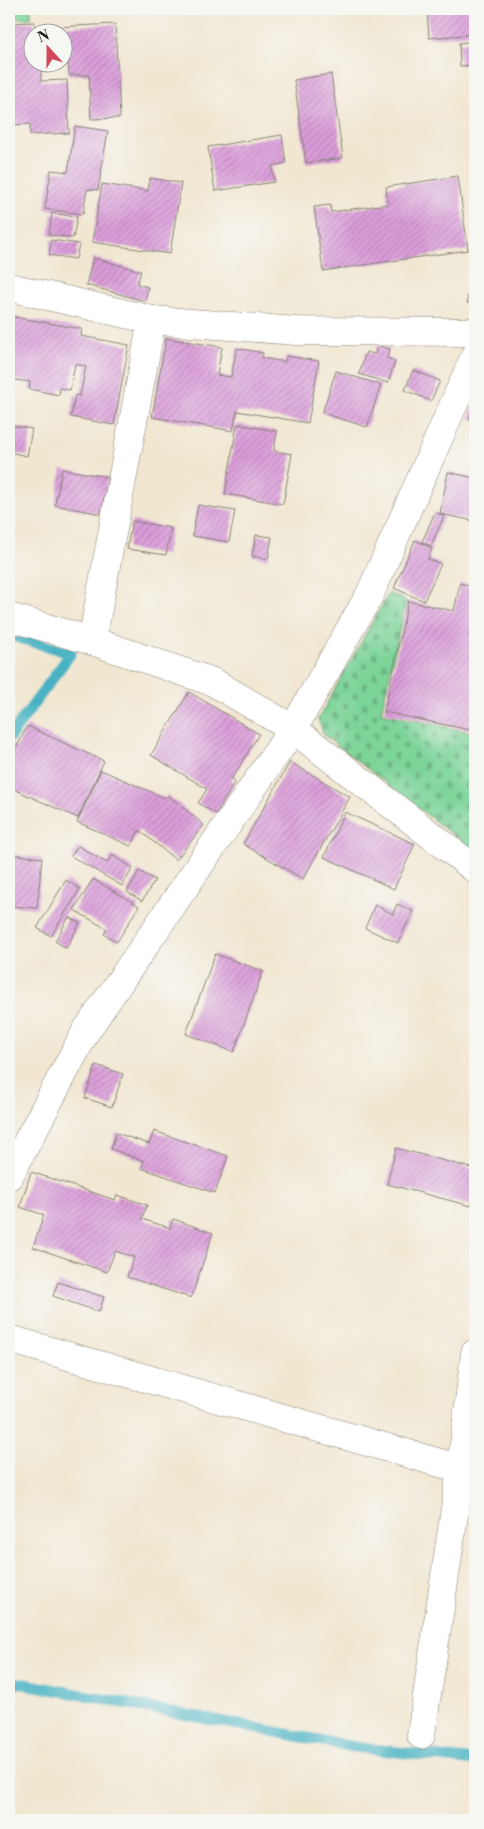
<svg xmlns="http://www.w3.org/2000/svg" width="484" height="1829" font-family="'Libre Bodoni',serif">
  <defs>
    <pattern id="cemetery-stones" width="16" height="16" patternUnits="userSpaceOnUse" patternTransform="scale(1.25)"><rect width="16" height="16" fill="#7dd499"/><path d="M2 7V4a2 2 0 0 1 4 0v3zM10 15v-3a2 2 0 0 1 4 0v3z" fill="#6bb583"/></pattern>
    <pattern id="building-hatch" width="6" height="6" patternUnits="userSpaceOnUse" patternTransform="scale(1.25)"><rect width="6" height="6" fill="#dc9edb"/><path d="M-1 1l2-2M0 6l6-6M5 7l2-2" fill="none" stroke="#b280b1"/></pattern>
  </defs>
  <rect width="100%" height="100%" fill="#f6f6f2"/>
  <filter id="ink" filterUnits="userSpaceOnUse"><feTurbulence type="fractalNoise" baseFrequency=".02" numOctaves="2"/><feDisplacementMap in="SourceGraphic" scale="10" xChannelSelector="R" yChannelSelector="G"/><feConvolveMatrix kernelMatrix="1 2 1 2 8 2 1 2 1" color-interpolation-filters="sRGB"/></filter>
  <filter id="wash" filterUnits="userSpaceOnUse"><feTurbulence type="fractalNoise" baseFrequency=".0096" numOctaves="4" result="noise"/><feDisplacementMap in="SourceGraphic" scale="20" xChannelSelector="R" yChannelSelector="G"/><feGaussianBlur stdDeviation="1.12" result="paint"/><feColorMatrix in="noise" values="0 0 0 0 0 0 0 0 0 0 0 0 0 0 0 0 0 1.4 0 .05"/><feComposite in="paint" operator="in"/></filter>
  <g filter="url(#wash)">
    <rect width="100%" height="100%" fill="#f1e7d1"/>
    <g fill="url(#cemetery-stones)" stroke="#4c785a">
      <path d="M9,9H31V18L9,19Z"/>
      <path d="M389,593L406,601L381,713L475,733V852L324,735L318,719Z"/>
    </g>
    <g fill="none" stroke-linecap="round" stroke-linejoin="round">
      <g stroke="#46b2c3" stroke-width="11">
        <path d="M9,635L71,653L9,738"/>
        <path d="M9,1681L355,1747L475,1761"/>
      </g>
    </g>
    <g id="blocks">
      <g fill="url(#building-hatch)">
        <path d="M427,9H475V34L429,38Z"/>
        <path d="M34,22L35,28L115,24L120,118L91,119L89,75H69L68,61H62V32H32V62H41V81L67,80L69,133L30,135V124L12,125V134H9V23Z"/>
        <path d="M475,41V65L460,66L459,43Z"/>
        <path d="M331,74L343,158L306,163L294,80Z"/>
        <path d="M75,126L108,131L98,190L87,189L83,214L45,209L51,170L68,172Z"/>
        <path d="M282,135L286,163L272,166L274,182L215,191L208,147Z"/>
        <path d="M458,176L468,250L323,271L314,207L330,205L331,212L388,204L386,187Z"/>
        <path d="M150,178L181,183L170,254L92,242L102,184L148,191Z"/>
        <path d="M52,213L77,217L73,238L49,235Z"/>
        <path d="M51,240L79,244L76,259L49,255Z"/>
        <path d="M93,258L141,271L137,284L148,287L145,301L86,285Z"/>
        <path d="M470,282H475V304L467,303Z"/>
        <path d="M9,316L82,329L81,336L129,345L114,425L71,417L75,395L80,396L86,366L75,364L70,390L60,388L59,395L29,389L30,382L9,379Z"/>
        <path d="M166,338L222,347L217,375L231,377L237,348L263,353L262,358L285,362L286,356L319,361L308,423L237,411L233,431L152,417Z"/>
        <path d="M377,345L390,349L387,358L395,361L388,383L359,374L366,352L375,354Z"/>
        <path d="M413,370L440,381L431,401L405,390Z"/>
        <path d="M336,371L381,385L367,427L322,413Z"/>
        <path d="M475,400V419H469Z"/>
        <path d="M237,424L277,431L274,451L292,454L283,504L225,494Z"/>
        <path d="M9,425L32,429L27,456L9,452Z"/>
        <path d="M62,469L108,477L101,514L55,505Z"/>
        <path d="M448,472L475,478V521L440,514Z"/>
        <path d="M198,505L235,511L229,542L192,536Z"/>
        <path d="M435,512L444,516L431,546L422,542Z"/>
        <path d="M132,521L171,528L166,555L127,549Z"/>
        <path d="M256,535L272,537L268,559L252,556Z"/>
        <path d="M415,540L432,548L428,559L441,564L424,601L394,588Z"/>
        <path d="M460,583L475,587V731L384,712L408,601L454,611Z"/>
        <path d="M189,692L259,734L231,780L235,782L216,814L198,803L207,789L151,755Z"/>
        <path d="M27,726L104,761L78,818L9,787V752L12,745L17,747Z"/>
        <path d="M290,762L350,797L303,879L243,844Z"/>
        <path d="M101,770L165,798L168,795L204,825L176,860L139,830L131,846L77,822Z"/>
        <path d="M345,812L415,844L394,889L324,857Z"/>
        <path d="M78,846L107,863L112,855L133,868L122,886L71,856Z"/>
        <path d="M9,854L42,858L37,908L11,906L10,917Z"/>
        <path d="M139,871L155,880L142,901L127,892Z"/>
        <path d="M93,879L139,906L117,942L104,934L107,929L74,910Z"/>
        <path d="M66,880L80,889L51,936L37,928Z"/>
        <path d="M397,904L413,911L398,943L365,928L375,905L393,914Z"/>
        <path d="M69,917L80,923L66,948L55,941Z"/>
        <path d="M215,954L263,971L234,1052L186,1034Z"/>
        <path d="M96,1065L123,1074L112,1107L85,1098Z"/>
        <path d="M154,1131L228,1156L215,1193L141,1168L144,1161L111,1149L116,1133L149,1144Z"/>
        <path d="M396,1148L475,1169V1190L471,1206L387,1184Z"/>
        <path d="M31,1172L115,1200L117,1195L147,1205L142,1219L170,1228L173,1219L213,1233L191,1298L127,1277L134,1257L115,1251L107,1272L33,1247L44,1215L20,1207Z"/>
        <path d="M58,1282L104,1297L99,1312L53,1296Z"/>
      </g>
    </g>
  </g>
  <g filter="url(#ink)">
    <use href="#blocks" fill-opacity="0" stroke="#868276" stroke-width="1"/>
    <g fill="none" stroke-linecap="round" stroke-linejoin="round">
      <g stroke="#868276" stroke-width="29">
        <g id="street">
          <path d="M9,287L152,320L296,331L475,332"/>
          <path d="M9,617L92,641L213,682L293,729L475,869"/>
          <path d="M92,641L152,320"/>
          <path d="M9,1176L86,1031L293,729L370,594L475,356"/>
          <path d="M9,1339L461,1469L475,1470"/>
          <path d="M421,1735L461,1469L475,1353"/>
        </g>
      </g>
      <use href="#street" stroke="#fff" stroke-width="28"/>
    </g>
  </g>
  <rect width="484" height="1829" fill="none" stroke="#f6f6f2" stroke-width="30"/>
  <g transform="translate(48 48) rotate(339)"><circle r="24" fill="#f6f6f2" stroke="#9f9f9c"/>
  <path d="M0-4L9 19L0 12L-9 19Z" fill="#d1495b"/>
  <text y="-8" font-size="14" font-weight="bold" text-anchor="middle" fill="#1c1c1c">N</text>
  </g>
</svg>
